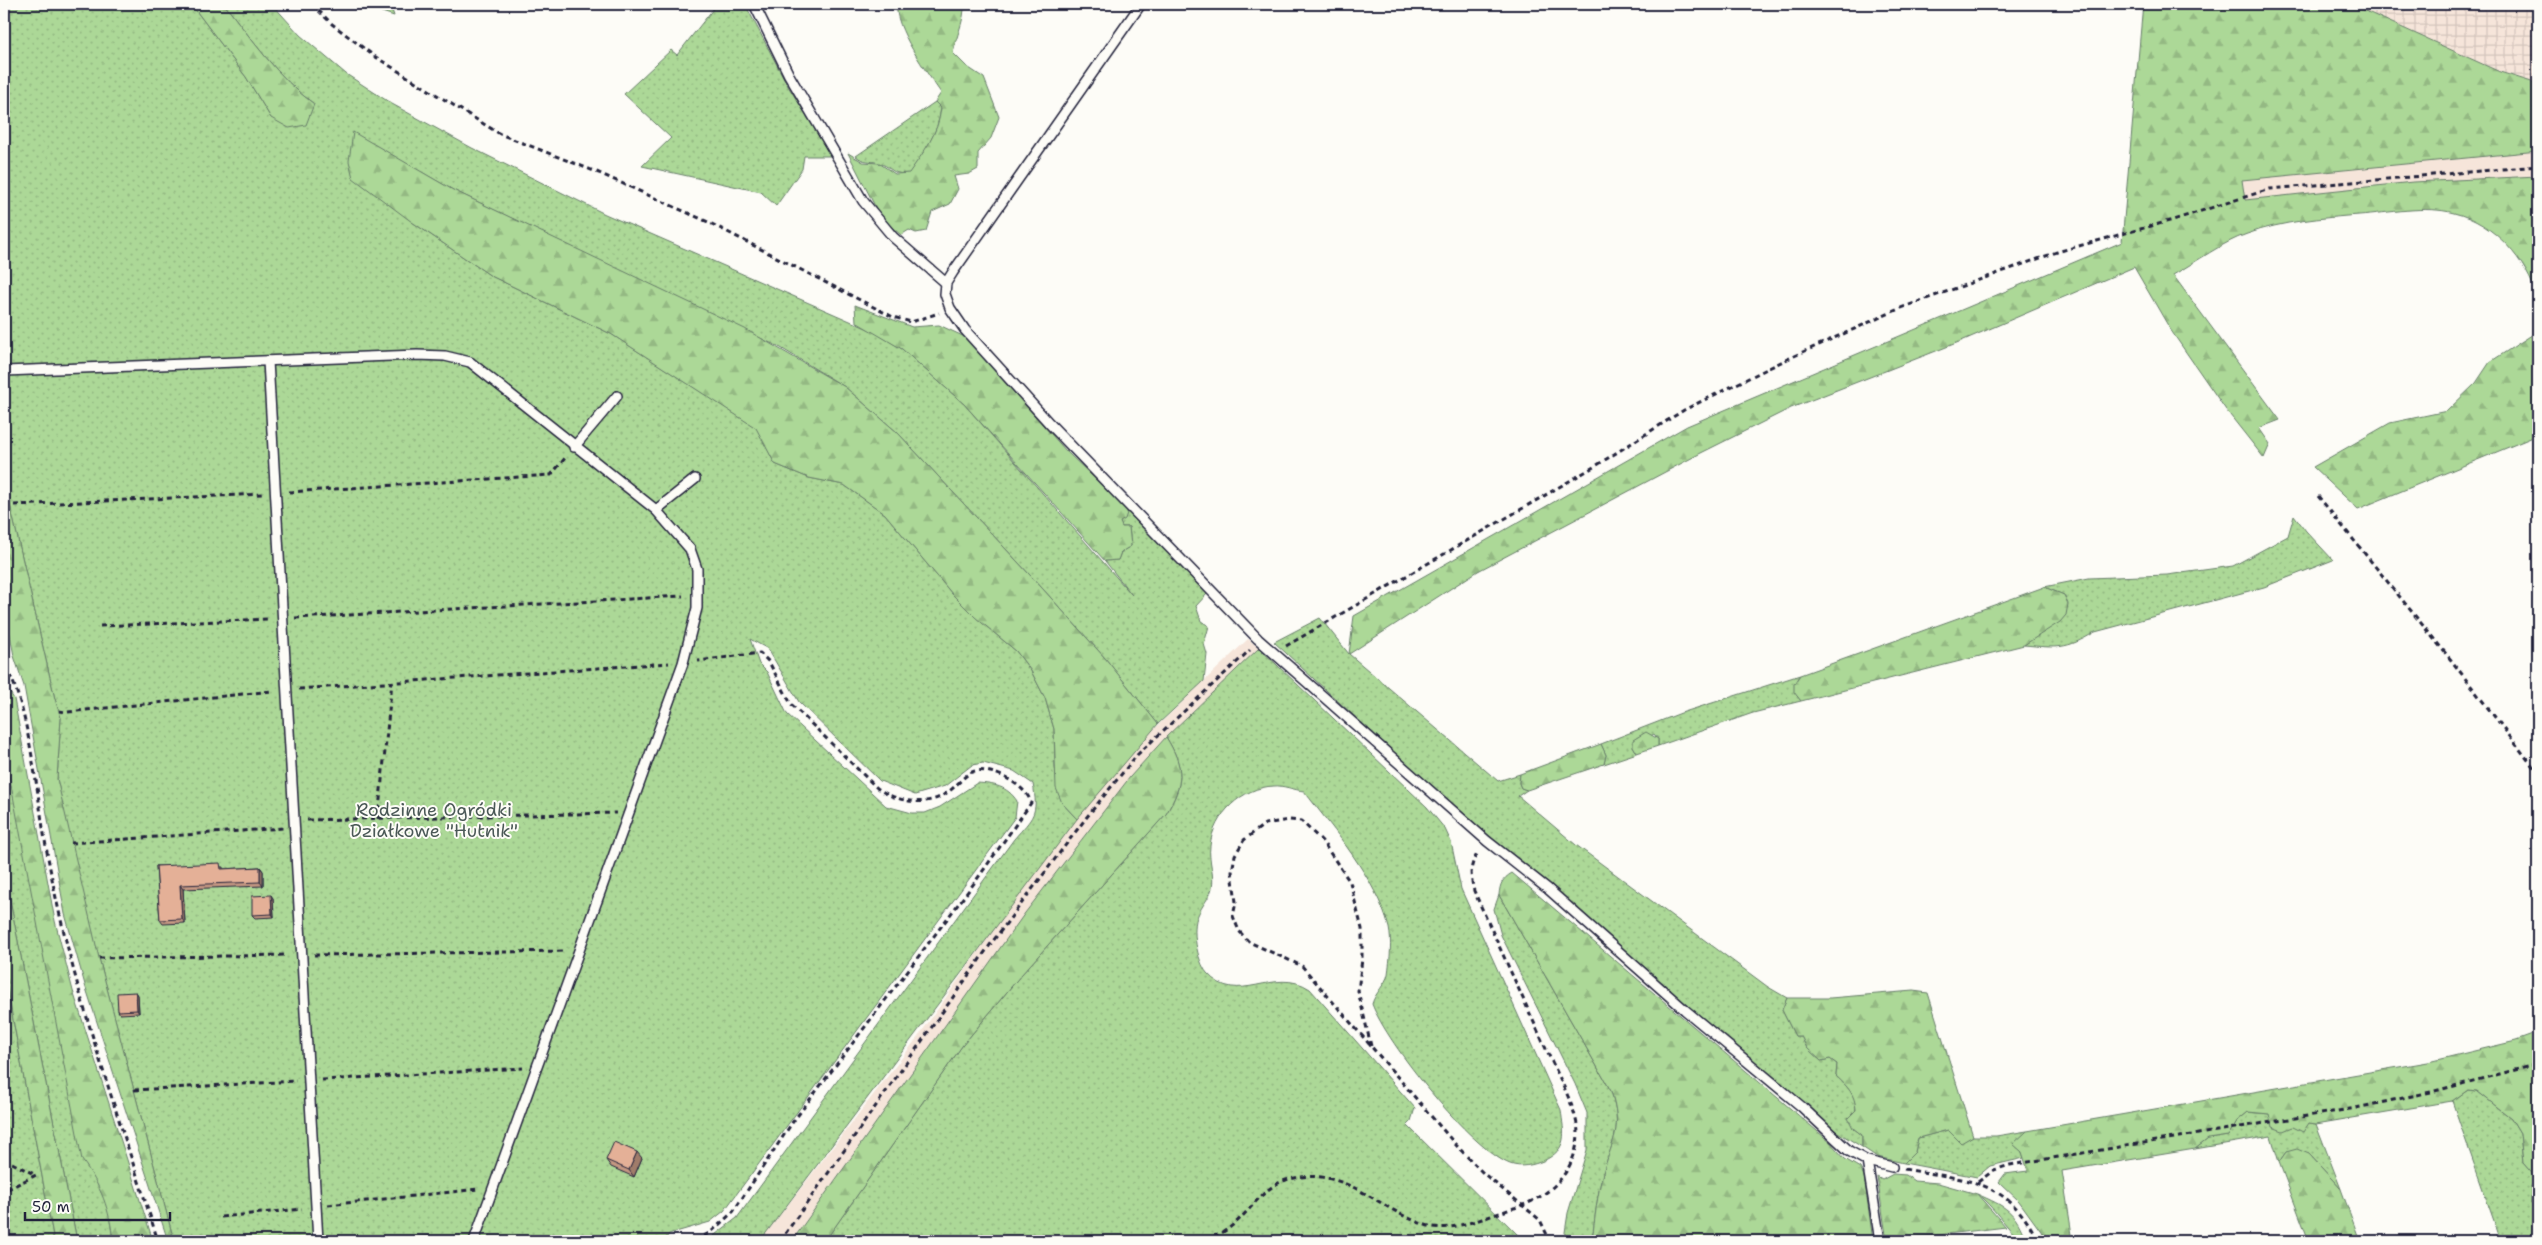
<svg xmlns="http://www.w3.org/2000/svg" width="2542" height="1245" font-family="'Shantell Sans',sans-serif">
  <defs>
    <pattern id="industrial-grid" width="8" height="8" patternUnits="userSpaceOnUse" patternTransform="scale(1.25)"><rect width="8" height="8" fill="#f6e5da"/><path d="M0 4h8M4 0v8" fill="none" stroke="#d3c4bc"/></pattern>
    <pattern id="grass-dots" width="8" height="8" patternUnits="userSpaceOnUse" patternTransform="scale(1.25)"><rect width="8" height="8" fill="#acd897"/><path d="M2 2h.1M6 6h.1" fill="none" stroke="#94b983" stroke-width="1.8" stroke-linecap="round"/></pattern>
    <pattern id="forest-firs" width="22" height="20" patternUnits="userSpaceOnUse" patternTransform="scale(1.25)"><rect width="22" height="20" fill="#acd897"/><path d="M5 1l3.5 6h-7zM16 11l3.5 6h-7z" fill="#94b983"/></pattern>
  </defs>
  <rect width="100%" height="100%" fill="#fdfcf7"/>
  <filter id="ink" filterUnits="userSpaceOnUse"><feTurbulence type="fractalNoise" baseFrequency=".02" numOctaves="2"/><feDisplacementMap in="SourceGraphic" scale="10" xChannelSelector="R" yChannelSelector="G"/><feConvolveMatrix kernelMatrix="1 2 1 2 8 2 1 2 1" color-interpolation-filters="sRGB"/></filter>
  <g filter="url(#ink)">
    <g fill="#f6e5da">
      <path d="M2538,151V176L2413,182L2245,200L2242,179Z"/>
      <path d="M1248,639L1259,648L1166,737L1130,777L1025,913L792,1241H760L918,1037L1011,905L1120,762Z"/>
    </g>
    <path fill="url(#industrial-grid)" d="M2350,4H2538V84L2500,72Z"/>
    <g fill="url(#grass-dots)" stroke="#677d69">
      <path d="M11,4H191L246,77L271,118L314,104C278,78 251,38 224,4H272L300,35L346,74L392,104L472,148L605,214L873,331L902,349L964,404L1132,595L1105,561L1118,560L1121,552L1131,546L1129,527H1122L1120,522L1128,510L1207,594L1196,606L1201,621L1209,626L1204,644L1207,654L1204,681L1158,724L1105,658L1042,588L898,433L845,387L781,348L453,190L353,133L412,222L491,276L611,334L757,428L775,464L809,478L844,485L885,514L953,595L975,617L1016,651L1031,671L1045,698L1054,729L1055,768L1062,803L1077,819L760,1241H707L737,1218L1014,839C1033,817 1039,815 1033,784L1014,771L983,763L972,765L945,786L915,795L880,781L799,702L768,649L750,639L759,664L767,672L787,714L886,806L912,813H925L940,807L977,783C994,784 1007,786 1017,801L1015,817L724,1211L710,1222L669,1234L664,1241H174L97,951L71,843L57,779L61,718L55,699L4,479V35Z"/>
      <path d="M358,4H390L394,16Z"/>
      <path d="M717,4H745L788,86L832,156H804L802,169L776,206L761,192L642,166L671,138L624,94L671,50L677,55Z"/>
      <path d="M935,102L941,108C938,135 924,152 909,174C889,174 894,168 879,163C870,160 864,163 856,156Z"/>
      <path d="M2294,515L2306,531L2333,560L2264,587L2095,632C2066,650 2057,648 2024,645L2039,634L2064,595L2044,587L2089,578L2167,575L2233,566L2288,536Z"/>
      <path d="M1320,618L1349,654L1498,781L1520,774L1519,783L1521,788L1527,790L1518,796L1576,845L1768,987L1787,998L1782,1010L1795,1036H1801L1807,1048L1821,1061L1830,1059L1837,1064L1836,1076C1857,1094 1858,1102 1853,1128L1862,1135V1147L1831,1128C1641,971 1454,810 1274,642Z"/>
      <path d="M1259,648L1427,807L1445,829L1451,842L1461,889L1561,1110C1564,1134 1569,1149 1543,1161C1533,1165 1521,1168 1510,1164C1471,1149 1387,1044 1372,1004C1375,993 1386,984 1388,974C1390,959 1392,942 1389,928C1377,880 1334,830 1304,791C1294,790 1283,785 1274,786C1242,787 1213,815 1210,846C1208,860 1215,875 1212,888C1209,899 1202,905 1198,915C1191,928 1197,961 1207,973C1238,1008 1274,965 1310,989L1415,1108L1411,1121L1407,1125L1524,1241H825L962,1046L1021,975L1166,814C1184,784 1185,768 1166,737Z"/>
      <path d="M1800,675C1792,685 1793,690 1801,701L1753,713L1658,746V739L1654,734L1633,746L1637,753L1604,764L1606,755L1601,744L1681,713Z"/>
      <path d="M4,748L93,1175L108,1207L113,1241H77L4,870Z"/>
      <path d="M1499,895L1611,1091C1623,1129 1613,1138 1603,1173C1597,1195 1595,1218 1592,1241H1565L1564,1239L1568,1213L1587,1150V1113L1575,1084L1501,935L1494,909Z"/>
      <path d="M4,971L54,1241H4Z"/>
      <path d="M2468,1090L2477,1091L2511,1118L2520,1133L2523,1163L2538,1179L2531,1203L2538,1209V1241H2501L2452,1101Z"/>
      <path d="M2248,1112L2270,1114L2293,1127L2309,1123L2316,1124L2341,1189L2309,1154L2286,1152L2279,1162L2271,1136L2195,1149L2208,1139L2228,1136L2237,1121Z"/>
      <path d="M1948,1130L1961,1142L1973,1136H1996L2027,1131L2014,1144L2022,1152L2024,1158L1990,1166L1977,1177L1904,1163L1915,1152L1918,1138Z"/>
      <path d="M1977,1194C2006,1207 2015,1210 2026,1241H2021C2005,1226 1994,1207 1977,1194Z"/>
    </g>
    <g fill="url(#forest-firs)" stroke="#677d69">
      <path d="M191,4H224C251,38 278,78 314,104L306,125L289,128L271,118L246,77Z"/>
      <path d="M897,4H964C965,20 956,36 953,53L966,66L984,78L999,117L991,138L978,153V169L969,174L954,176L958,189L950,204L932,212L926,231L916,233L909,230L901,235L881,218L848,153L863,162L879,163L895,174L909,173C924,151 938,135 941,108L935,102L941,93C928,74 893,26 897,4Z"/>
      <path d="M2143,4H2350L2500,72L2538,84V151L2242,180L2245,200L2413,182L2538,176V299C2527,261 2495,223 2454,213C2425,205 2389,213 2359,215C2322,218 2282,221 2247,234C2223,242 2196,262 2173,275L2280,420L2259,428L2270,444L2264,458L2226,410L2170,329L2134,267L1959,342L1791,408L1701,453L1478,571L1349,654L1354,616L1687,426L2122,242Z"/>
      <path d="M353,132L453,190L745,329L845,387L898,433L1042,588L1105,658L1158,724L1077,819L1062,803L1056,788L1054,729L1045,698L1031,671L1016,651L975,617L953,595L885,514L844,485L809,478L775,464L756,428L611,334L491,276L412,222L353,178L349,161Z"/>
      <path d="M855,305L912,327L939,325L965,337L1067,452L1128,510L1125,519L1120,522L1122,527H1129L1131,546L1121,552L1118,560L1105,561L964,404L902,349L856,322Z"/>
      <path d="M2538,331V435L2358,509L2313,467L2390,423L2447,411L2476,383L2490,362Z"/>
      <path d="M4,479L55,699L61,718L57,779L99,958L174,1241H168L85,985L65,914L24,686L14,656L4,604Z"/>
      <path d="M2044,587L2064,595L2068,604L2066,615L2060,622L2024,645L1801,701L1794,692V684L1800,675Z"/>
      <path d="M4,683L14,699L55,921L73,991L153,1241H113C110,1210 101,1186 82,1160L4,748Z"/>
      <path d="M1646,732L1658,739V746L1637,753L1633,746V740Z"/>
      <path d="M1166,737C1185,768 1184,783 1166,814L1021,975L962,1046L825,1241H792L1025,913L1130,777Z"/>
      <path d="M1601,744L1606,755L1604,764L1527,790L1521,788L1519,783L1520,774Z"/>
      <path d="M4,870L77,1241H54L4,971Z"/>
      <path d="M1512,873L1830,1142L1845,1159L1860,1168L1864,1176L1873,1241H1592C1595,1218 1597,1195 1603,1173C1613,1138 1623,1129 1611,1091L1499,895C1500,884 1502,879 1512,873Z"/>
      <path d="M1913,991L1928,993L1973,1136L1961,1143L1948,1130L1918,1138L1915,1152L1904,1163L1877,1157L1862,1147V1135L1853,1128L1848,1118L1856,1110C1855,1094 1848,1087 1836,1076L1837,1064L1830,1059L1821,1061L1807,1048L1801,1036H1795L1782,1010L1787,998H1830Z"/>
      <path d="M2538,1033V1209L2531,1203V1186L2537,1179L2523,1163L2520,1133L2511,1118L2477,1091L2468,1090L2452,1101L2316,1124L2309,1123L2303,1132L2293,1127L2283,1131L2272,1127L2269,1114L2248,1112L2237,1121L2228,1136L2208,1139L2195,1149L2062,1171L2073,1241H2048L2019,1201L1999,1182L2005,1174L2028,1171L2022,1152L2013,1144L2027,1131L2428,1062L2516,1041Z"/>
      <path d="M2297,1149L2309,1154L2341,1189L2360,1241H2309L2279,1162L2286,1152Z"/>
      <path d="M1893,1174L1906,1175L1914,1181L1938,1183L1977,1194L2006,1227L1887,1241L1877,1177L1882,1180Z"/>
    </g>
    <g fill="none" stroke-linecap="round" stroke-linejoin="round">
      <g stroke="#22223b" stroke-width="12">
        <g id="lane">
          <path d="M754,4L789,75L863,201L893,237L946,283"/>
          <path d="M1141,4L953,272L946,283L945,294L950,308L965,330L1049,423L1258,639L1487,841L1548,889L1685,1010L1802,1107L1849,1151L1867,1161L1892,1167"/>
          <path d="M268,361L318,1241"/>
          <path d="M5,371L417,355L445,356L470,362L656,510L690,549L697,569V608L683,663L474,1241"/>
          <path d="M574,447L617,396"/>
          <path d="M656,510L695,479"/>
          <path d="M1867,1161L1880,1241"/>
        </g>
      </g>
      <g stroke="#22223b" stroke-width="3" stroke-dasharray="5 4" stroke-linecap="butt">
        <path d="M312,4L332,24L374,56L500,134L599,173L708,222L893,317L911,322L939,313"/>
        <path d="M289,492L551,475L566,457"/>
        <path d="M2318,496L2451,660L2538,773"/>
        <path d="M14,505L263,494"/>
        <path d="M295,618L683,596"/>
        <path d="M100,626L269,619"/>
        <path d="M1286,646L1597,465L1684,410L1783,361L1901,308L2057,252L2173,220L2270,189L2538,166"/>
        <path d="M4,667C26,690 38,798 44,834C66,973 116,1107 158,1241"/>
        <path d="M299,689L669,663"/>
        <path d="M59,711L67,712L273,691"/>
        <path d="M378,819L392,682"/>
        <path d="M307,820L616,813"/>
        <path d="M71,843L283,828"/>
        <path d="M314,955L566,951"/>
        <path d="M99,958L288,955"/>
        <path d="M1371,1046L1358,991L1362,959V929L1350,882L1322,841L1301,821L1289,820L1265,824L1244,840L1235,855L1232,872L1236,902L1233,916L1239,931L1249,942L1302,966L1456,1145L1483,1173L1540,1220L1550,1241"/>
        <path d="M322,1080L523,1068"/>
        <path d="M134,1090L296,1081"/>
        <path d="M4,1159L36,1175L4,1191"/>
        <path d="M1904,1169C1965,1180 2008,1178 2038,1241"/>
        <path d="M1978,1182L1994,1170L2010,1165L2356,1108L2431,1092L2538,1064"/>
        <path d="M328,1205L479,1189"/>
        <path d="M221,1217L302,1209"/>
        <path d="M678,1241L700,1238L711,1232L733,1212L792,1123L975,882L1031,803C1027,785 989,765 972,772C962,777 957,786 948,792C927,808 897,802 877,788L791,704L769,662L760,653L698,661"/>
        <path d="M780,1241L990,945L1086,818L1137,755L1250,650"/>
        <path d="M1206,1241C1214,1237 1223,1233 1229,1228C1249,1214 1262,1187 1286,1180C1345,1163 1378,1211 1429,1226C1451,1233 1492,1215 1514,1208C1549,1198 1576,1172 1578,1134C1578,1110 1556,1072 1546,1049C1522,996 1498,944 1474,891C1470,874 1469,866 1479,851"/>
      </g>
      <use href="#lane" stroke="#fdfcf7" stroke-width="9"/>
    </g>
    <g fill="#c49782" stroke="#22223b">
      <path d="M2408,4H2420L2416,9Z"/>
      <path d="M156,866L223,867V869L260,867L263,871V886L183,889L185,923L163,924L160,920Z"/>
      <path d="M273,898L274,917L255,918L252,915Z"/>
      <path d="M136,992L138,995L139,1013L120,1014L118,1011Z"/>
      <path d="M642,1158L634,1177L611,1167L606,1160Z"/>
    </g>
    <g fill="#a07b6a" stroke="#22223b">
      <path d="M2414,4H2420L2416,9L2413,5Z"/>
      <path d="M260,867L263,871V886L260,882Z"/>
      <path d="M180,885L183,889L185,923L182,919Z"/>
      <path d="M271,895L273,898L274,917L272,914Z"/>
      <path d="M136,992L138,995L139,1013L137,1010Z"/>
      <path d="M637,1152L642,1158L634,1177L629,1170Z"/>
    </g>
    <g fill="#e4b097" stroke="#22223b">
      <path d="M220,863L221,869L260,867V882L180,885L182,919L160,920L156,866Z"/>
      <path d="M271,895L272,914L252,915V896Z"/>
      <path d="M136,992L137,1010L118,1011L117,993Z"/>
      <path d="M614,1142L637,1152L629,1170L606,1160Z"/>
      <path d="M429,1236V1241H378V1239Z"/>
    </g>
  </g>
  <g text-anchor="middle" stroke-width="4" stroke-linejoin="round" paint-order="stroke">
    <g font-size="18" fill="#4b5957" stroke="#fdfcf7">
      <text x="434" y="816">Rodzinne Ogródki<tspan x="434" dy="21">Działkowe "Hutnik"</tspan></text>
    </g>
  </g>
  <rect width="2542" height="1245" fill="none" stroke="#fdfcf7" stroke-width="20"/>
  <rect x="10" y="10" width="2522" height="1225" fill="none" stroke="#22223b" stroke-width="2" filter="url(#ink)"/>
  <path d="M25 1212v8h145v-8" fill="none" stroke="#22223b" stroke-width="2.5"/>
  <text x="32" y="1212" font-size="15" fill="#22223b" stroke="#fdfcf7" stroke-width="4" paint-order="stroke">50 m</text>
</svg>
